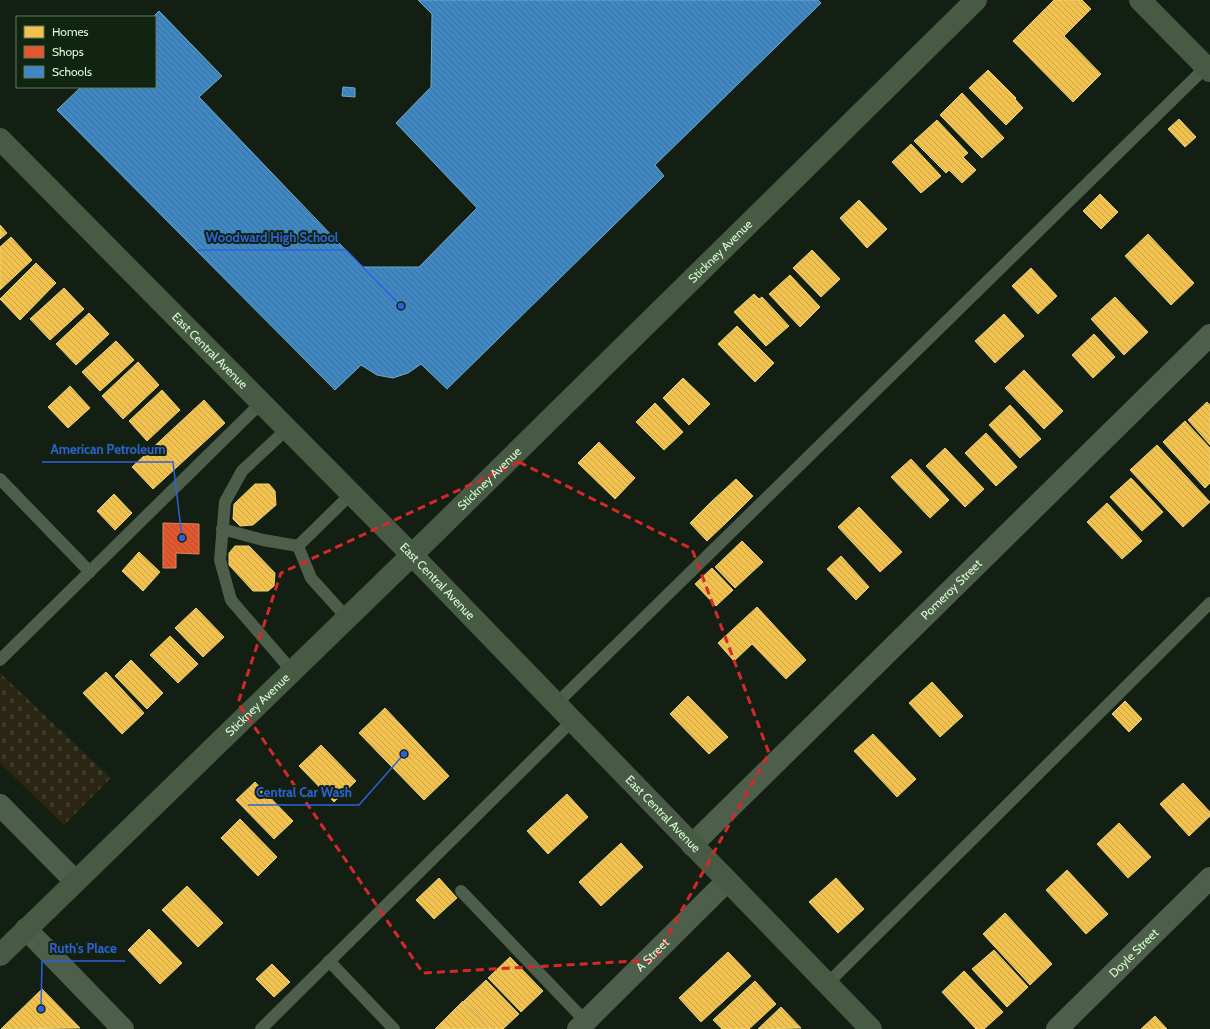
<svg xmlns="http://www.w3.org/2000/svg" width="1210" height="1029" font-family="Cabin,sans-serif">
  <defs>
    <pattern id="cemetery-stones" width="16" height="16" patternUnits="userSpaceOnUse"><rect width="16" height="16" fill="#2a2613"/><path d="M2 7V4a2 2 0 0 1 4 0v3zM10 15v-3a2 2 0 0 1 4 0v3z" fill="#3e3c29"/></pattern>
    <pattern id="homes-back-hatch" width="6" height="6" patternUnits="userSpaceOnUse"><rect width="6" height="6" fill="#f2c14e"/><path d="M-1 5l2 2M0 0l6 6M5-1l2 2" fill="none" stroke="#c6a44a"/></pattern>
    <pattern id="shops-back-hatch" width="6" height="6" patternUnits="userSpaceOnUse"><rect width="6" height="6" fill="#e4572e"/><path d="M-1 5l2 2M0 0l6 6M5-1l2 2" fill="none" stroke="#ab5334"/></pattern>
    <pattern id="schools-back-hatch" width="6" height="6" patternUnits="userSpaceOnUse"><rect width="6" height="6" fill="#3f88c5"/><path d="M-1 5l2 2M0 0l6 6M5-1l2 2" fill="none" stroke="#407090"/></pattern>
  </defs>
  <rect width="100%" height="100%" fill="#141f14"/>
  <path fill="url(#cemetery-stones)" d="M0,673L111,778L64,825L0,763Z"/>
  <g fill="url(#homes-back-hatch)" stroke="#ead376">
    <path d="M1054,0H1082L1091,9L1064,36L1101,74L1073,102L1013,41Z"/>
    <path d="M988,70L1016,98L1015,99L1023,108L1006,125L969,88Z"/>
    <path d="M962,93L1004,138L982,158L940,115Z"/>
    <path d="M1179,119L1196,137L1185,147L1168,129Z"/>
    <path d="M937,120L968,153L963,157L976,170L962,183L949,170L946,173L914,141Z"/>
    <path d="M911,144L941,176L921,193L892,162Z"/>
    <path d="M1100,194L1118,212L1101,229L1083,211Z"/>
    <path d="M859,200L887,229L867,248L840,218Z"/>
    <path d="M0,225L7,233L0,239Z"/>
    <path d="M1148,234L1194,283L1171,305L1125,256Z"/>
    <path d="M11,237L32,260L0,290V247Z"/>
    <path d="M812,250L840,279L821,297L793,268Z"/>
    <path d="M36,263L56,283L20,320L0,299Z"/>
    <path d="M1031,268L1057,296L1038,314L1012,286Z"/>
    <path d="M790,275L820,307L800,327L769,294Z"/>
    <path d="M64,288L84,309L50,340L30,319Z"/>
    <path d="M754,294L759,299L762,297L789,326L766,346L734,312Z"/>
    <path d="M1115,297L1148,332L1124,355L1091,319Z"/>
    <path d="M89,313L109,334L76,365L56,344Z"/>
    <path d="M1004,314L1024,336L995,363L975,341Z"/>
    <path d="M737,326L774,363L755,382L718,344Z"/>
    <path d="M1094,334L1115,357L1093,378L1072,355Z"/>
    <path d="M116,341L134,360L100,391L82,372Z"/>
    <path d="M138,362L159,385L123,419L102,396Z"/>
    <path d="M1024,370L1063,411L1044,429L1005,388Z"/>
    <path d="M683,378L710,404L689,425L663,398Z"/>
    <path d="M70,386L90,408L68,428L48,407Z"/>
    <path d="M162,390L180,410L147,441L129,421Z"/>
    <path d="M204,400L225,423L153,489L132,467Z"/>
    <path d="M1207,402L1210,405V445L1188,420Z"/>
    <path d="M655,403L683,432L664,450L636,422Z"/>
    <path d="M1010,405L1041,439L1020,458L989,425Z"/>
    <path d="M1185,421L1210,448V483L1205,488L1163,442Z"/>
    <path d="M986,433L1017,467L996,486L965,453Z"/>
    <path d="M599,442L635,478L615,499L578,463Z"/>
    <path d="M1157,445L1210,502L1183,527L1130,470Z"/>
    <path d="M945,448L984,489L965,507L926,466Z"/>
    <path d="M911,459L949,500L930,518L891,477Z"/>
    <path d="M1131,478L1163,512L1142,531L1110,497Z"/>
    <path d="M736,479L753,496L728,521L711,502Z"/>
    <path d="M255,484H269L275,491L276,505L253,525L240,526L233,519L234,504Z"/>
    <path d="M114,494L132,513L115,530L97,511Z"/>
    <path d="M711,502L728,521L707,541L690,523Z"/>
    <path d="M1107,503L1142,541L1122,559L1087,522Z"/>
    <path d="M859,507L902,552L880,572L838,527Z"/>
    <path d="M742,541L763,562L735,588L715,567Z"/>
    <path d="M235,546H249L275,573L274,586L268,591H253L229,565V553Z"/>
    <path d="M139,552L160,572L143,591L122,571Z"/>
    <path d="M841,556L869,587L856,600L827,569Z"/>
    <path d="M712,568L733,590L716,606L695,584Z"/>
    <path d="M757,607L806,660L786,679L752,644L734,661L718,643Z"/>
    <path d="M196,608L224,637L203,657L175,628Z"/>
    <path d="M170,636L198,664L178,683L150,655Z"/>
    <path d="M131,660L163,693L147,709L115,676Z"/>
    <path d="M106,672L144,713L122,734L83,693Z"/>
    <path d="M932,682L963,716L940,737L909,703Z"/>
    <path d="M688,696L728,737L709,754L670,714Z"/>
    <path d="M1125,701L1142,719L1129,732L1112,714Z"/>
    <path d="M385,708L449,776L424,800L359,733Z"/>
    <path d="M873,734L916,779L897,797L854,751Z"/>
    <path d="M321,745L356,781L334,802L299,766Z"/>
    <path d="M255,782L293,821L274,839L236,800Z"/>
    <path d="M1183,783L1210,812V816L1189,836L1160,804Z"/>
    <path d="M567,794L588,817L548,854L527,831Z"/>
    <path d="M240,819L277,857L258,876L221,838Z"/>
    <path d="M1119,823L1151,857L1128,878L1097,844Z"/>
    <path d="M621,843L643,867L601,906L579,882Z"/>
    <path d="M1067,870L1108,914L1086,934L1046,890Z"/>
    <path d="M439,878L457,898L434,919L416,900Z"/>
    <path d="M836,878L864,909L838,933L809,902Z"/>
    <path d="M187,886L223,923L198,947L162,910Z"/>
    <path d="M1005,913L1052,964L1030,985L983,934Z"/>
    <path d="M149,929L182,963L160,984L128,950Z"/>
    <path d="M994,950L1028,987L1007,1007L972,969Z"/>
    <path d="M728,952L751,976L701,1022L679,998Z"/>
    <path d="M510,957L543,991L521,1012L488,978Z"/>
    <path d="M272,964L290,982L274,997L256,979Z"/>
    <path d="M964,971L1003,1012L984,1029H976L942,992Z"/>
    <path d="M486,980L519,1014L503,1029H491L464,1001Z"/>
    <path d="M755,981L776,1004L749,1029H722L713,1020Z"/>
    <path d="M42,989L80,1028L1,1029Z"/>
    <path d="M463,1001L490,1029H447L441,1023Z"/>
    <path d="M781,1007L801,1028L758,1029Z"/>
    <path d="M1155,1016L1167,1029H1141Z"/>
    <path d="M441,1023L446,1029H435Z"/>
  </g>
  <path fill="url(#shops-back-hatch)" stroke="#e18960" d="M163,523L199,524V554L176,553V568H163Z"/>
  <g fill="url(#schools-back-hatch)" stroke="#6dabca">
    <path d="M418,0H818L821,3L655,165L664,176L447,389L421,364L408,373L393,378L377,375L361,365L335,390L57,110L81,87H155V17H153L159,11L222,76L199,97L362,267H419L477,208L396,123L431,87L432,14Z"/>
    <path d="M343,87L355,88V97L342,96Z"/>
  </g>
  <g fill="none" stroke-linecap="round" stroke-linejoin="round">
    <g stroke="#4d5f4a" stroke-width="12">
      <path d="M287,429L242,471L225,502L220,560L231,600L292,671"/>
      <path d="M0,479L90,572"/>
      <path d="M222,529L263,540L298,546"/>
      <path d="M347,618L311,578L298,546L351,494"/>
      <path d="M0,660L261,403"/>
      <path d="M556,704L1209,64"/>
      <path d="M461,891L589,1025"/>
      <path d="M329,961L394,1029"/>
      <path d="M827,984L1210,603"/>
      <path d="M261,1029L572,721"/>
    </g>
    <g stroke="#4d5f4a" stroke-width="22">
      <path d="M0,805L75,881"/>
      <path id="s1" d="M692,845L1210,335"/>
      <path d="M26,929L123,1029"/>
      <path id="s2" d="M578,1029L727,881"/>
      <path id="s3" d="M1057,1029L1210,878"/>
    </g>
    <g stroke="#475a44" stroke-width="22">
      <path d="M1140,0L1210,71"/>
      <path id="s4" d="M0,139L412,555L871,1029"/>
      <path id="s5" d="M0,955L412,555L976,0"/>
    </g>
  </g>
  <path fill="none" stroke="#d62828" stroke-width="3" stroke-dasharray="8 5" stroke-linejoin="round" d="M519,462L692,549L769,753L654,960L423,973L238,703L281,573Z"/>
  <g text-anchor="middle" stroke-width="4" stroke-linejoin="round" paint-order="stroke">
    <g font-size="12" fill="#d9fdd4" stroke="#10240f">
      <text dy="4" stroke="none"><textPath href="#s5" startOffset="1007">Stickney Avenue</textPath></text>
      <text dy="4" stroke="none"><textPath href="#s4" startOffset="298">East Central Avenue</textPath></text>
      <text dy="4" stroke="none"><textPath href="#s5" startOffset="683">Stickney Avenue</textPath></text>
      <text dy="4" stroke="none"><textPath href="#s4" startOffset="622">East Central Avenue</textPath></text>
      <text dy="4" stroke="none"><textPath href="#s1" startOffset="364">Pomeroy Street</textPath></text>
      <text dy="4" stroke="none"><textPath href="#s5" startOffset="359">Stickney Avenue</textPath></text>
      <text dy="4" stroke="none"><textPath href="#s4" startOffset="946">East Central Avenue</textPath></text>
      <text dy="4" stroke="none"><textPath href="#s3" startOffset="108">Doyle Street</textPath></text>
      <text dy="4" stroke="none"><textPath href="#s2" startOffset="105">A Street</textPath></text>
    </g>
  </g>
  <path fill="none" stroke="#3060d8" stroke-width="1.5" d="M401 306L346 250H198M182 538L173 462H42M404 754L359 805H248M41 1009L42 961H125"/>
  <g fill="#3060d8" stroke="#10240f" stroke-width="1.5">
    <circle cx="401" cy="306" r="4"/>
    <circle cx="182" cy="538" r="4"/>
    <circle cx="404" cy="754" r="4"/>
    <circle cx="41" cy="1009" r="4"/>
  </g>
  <g font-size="13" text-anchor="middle" font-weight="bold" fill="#3060d8" stroke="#10240f" stroke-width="4" stroke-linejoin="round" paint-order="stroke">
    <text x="272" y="242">Woodward High School</text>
    <text x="108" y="454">American Petroleum</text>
    <text x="304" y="797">Central Car Wash</text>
    <text x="83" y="953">Ruth's Place</text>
  </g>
  <rect x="16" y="16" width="140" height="72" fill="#10240f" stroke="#607b5e"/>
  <rect x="24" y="26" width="20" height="12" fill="#f2c14e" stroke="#607b5e"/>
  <text x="52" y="36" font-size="12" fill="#d9fdd4">Homes</text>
  <rect x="24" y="46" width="20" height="12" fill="#e4572e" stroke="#607b5e"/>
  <text x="52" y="56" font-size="12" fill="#d9fdd4">Shops</text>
  <rect x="24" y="66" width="20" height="12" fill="#3f88c5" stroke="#607b5e"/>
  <text x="52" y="76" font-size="12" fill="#d9fdd4">Schools</text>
</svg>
